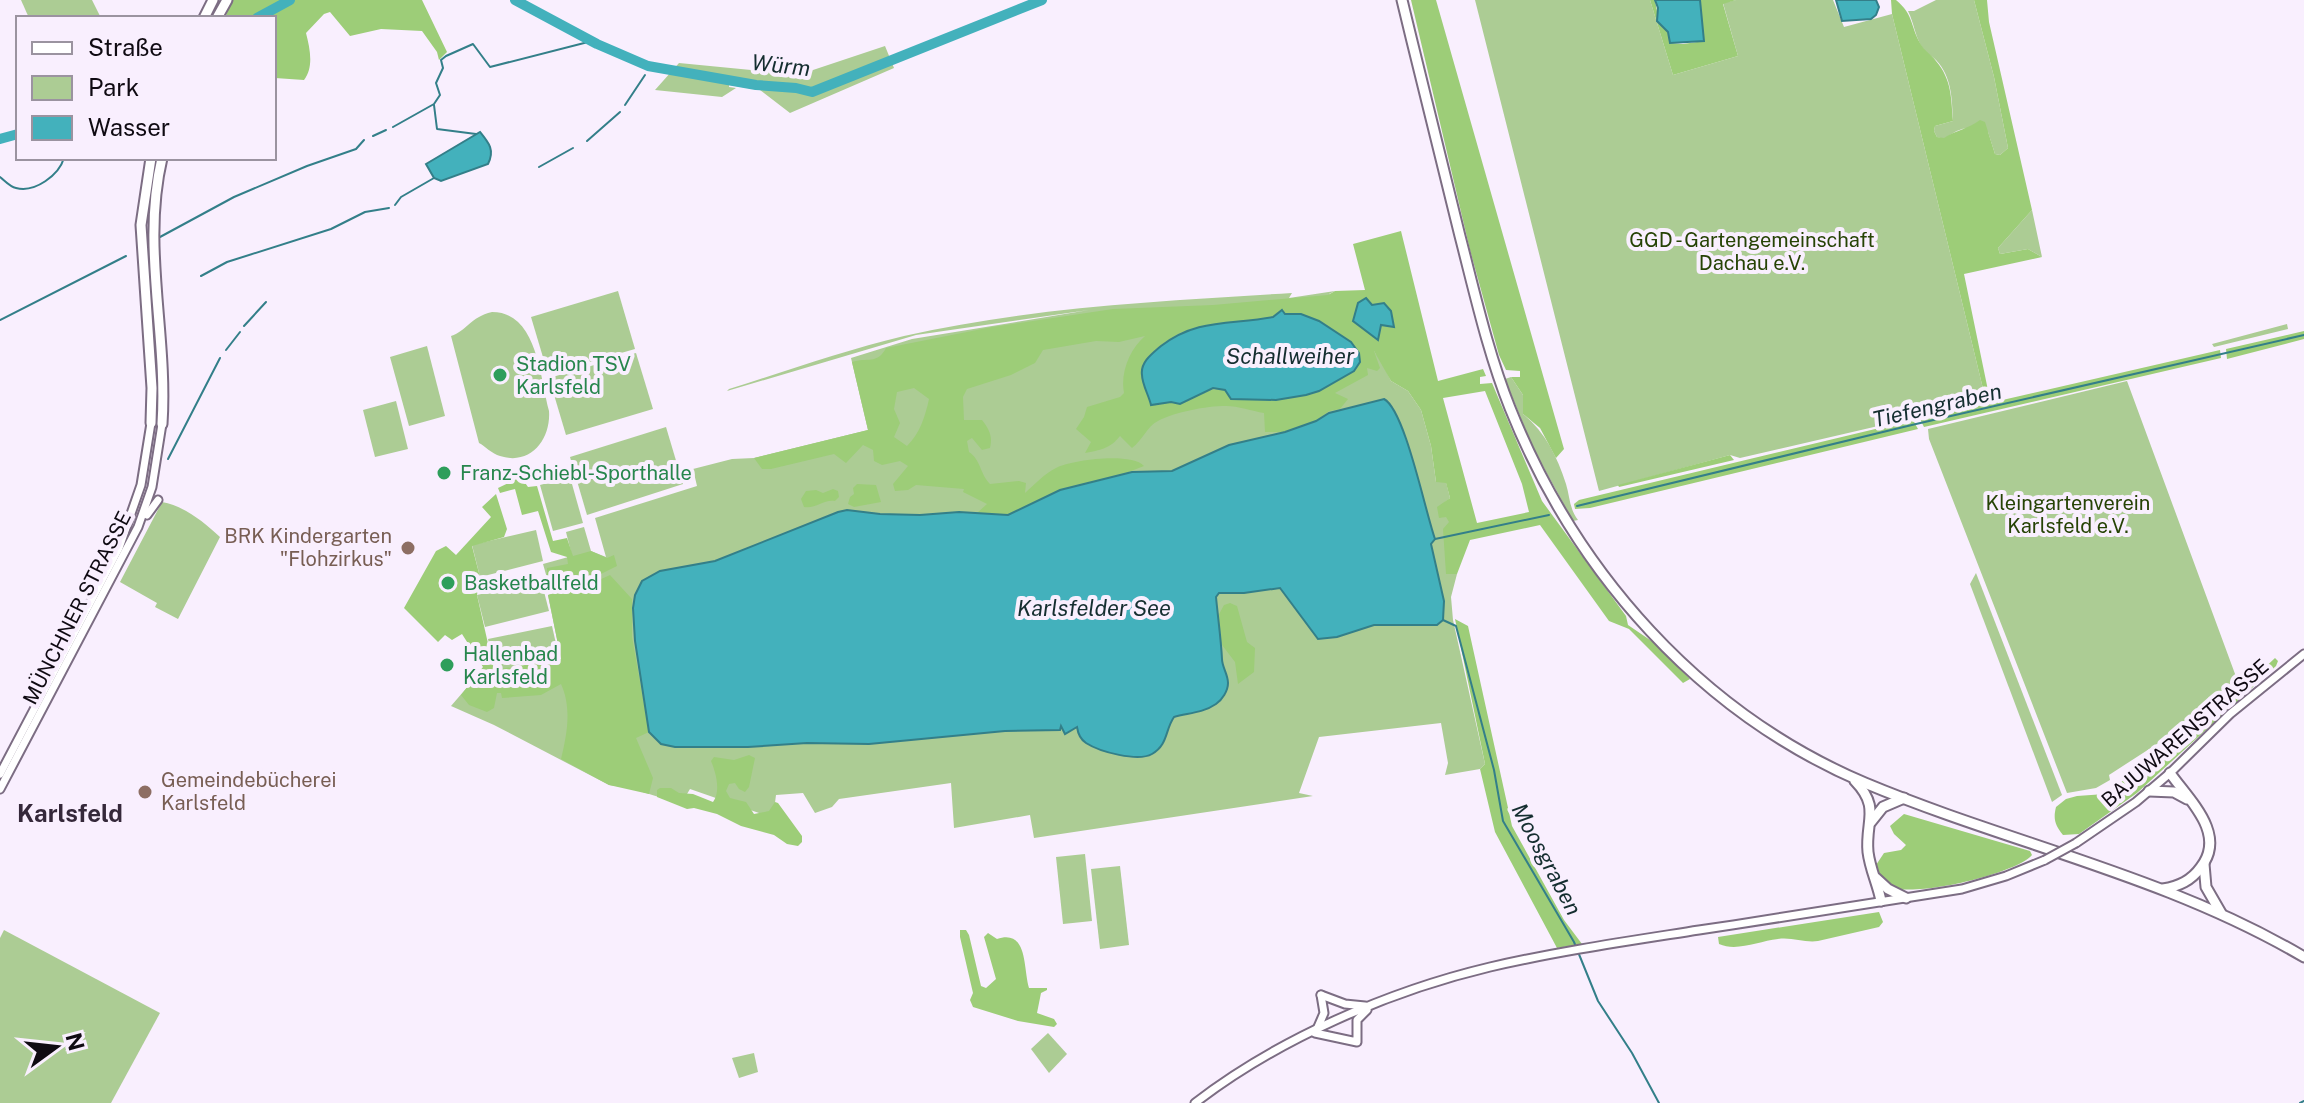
<svg xmlns="http://www.w3.org/2000/svg" width="2304" height="1103" font-family="'Public Sans',sans-serif">
  <rect width="100%" height="100%" fill="#f9effe"/>
  <g fill="#accc94">
    <path d="M21,0H92L101,18H29Z"/>
    <path d="M1475,0H1650L1673,75L1738,56L1723,3L1736,0H1833L1844,27L1892,14L1986,401L1740,458L1730,455L1599,491Z"/>
    <path d="M1936,0H1974L1994,77L2008,148L2000,155L1995,154L1988,132C1967,126 1962,126 1944,139L1937,137L1934,131L1935,126L1953,121C1952,99 1952,77 1936,60C1931,55 1926,54 1922,47C1915,36 1914,23 1908,11H1914Z"/>
    <path d="M885,46L894,68L790,113L760,90L729,85V87L736,88L722,97L655,90L679,63L791,74L804,73Z"/>
    <path d="M2032,210L2042,257L2028,249L2000,254L1998,248Z"/>
    <path d="M618,291L635,349L548,374L531,317Z"/>
    <path d="M1335,291L1329,294L1381,360L1391,381L1408,391L1421,410L1431,446L1436,482H1446L1450,498L1444,503L1450,522L1446,573L1457,574L1451,597L1453,620L1485,764L1480,769L1445,775L1448,763L1441,723L1319,737L1299,793L1313,796L1034,838L1030,815L954,828L951,783L839,799L832,807L815,813L803,793L776,795L773,818L690,789L681,804L630,788L609,785L494,725L451,706L476,677L561,659L548,595L561,591L557,576L547,578L543,564L572,556L566,532L584,527L591,551L606,557L595,518L697,486L693,469L732,459L754,458L868,430L851,358L912,339L1089,310L916,335L727,391L729,389C787,371 845,350 904,336C1031,307 1163,301 1292,293L1289,298Z"/>
    <path d="M492,312C537,312 540,377 549,411C551,439 531,466 500,456C492,454 485,446 479,443L451,336C467,331 470,317 492,312Z"/>
    <path d="M2287,324L2288,329L2214,347L2212,344Z"/>
    <path d="M427,346L445,416L409,426L390,357Z"/>
    <path d="M636,353L653,409L566,435L549,378Z"/>
    <path d="M1511,377L1523,395V414C1545,432 1557,456 1566,484C1570,497 1569,508 1578,520L1573,521L1533,448L1505,379Z"/>
    <path d="M2127,381L2238,682L2222,702L2163,745L2160,742L2109,775L2110,780L2096,788L2067,793L1929,439L1928,429Z"/>
    <path d="M396,401L408,449L375,457L363,410Z"/>
    <path d="M666,427L683,484L587,515L570,457Z"/>
    <path d="M570,477L583,523L553,531L540,485Z"/>
    <path d="M162,502C184,506 204,522 220,537L178,619L155,607L157,603L120,582Z"/>
    <path d="M536,530L543,561L480,577L472,545Z"/>
    <path d="M1976,573L2062,795L2052,802L1970,584Z"/>
    <path d="M541,580L549,611L485,627L477,595Z"/>
    <path d="M552,626L559,657L495,671L488,639Z"/>
    <path d="M1085,854L1092,921L1063,924L1056,857Z"/>
    <path d="M1120,866L1129,945L1100,949L1091,869Z"/>
    <path d="M4,930L160,1013L111,1103H0V938Z"/>
    <path d="M1048,1033L1067,1054L1049,1073L1031,1049Z"/>
    <path d="M754,1053L758,1072L739,1078L732,1058Z"/>
  </g>
  <g fill="#9dcd78" fill-rule="evenodd">
    <path d="M232,0H422L447,52L439,60L437,52L422,31L381,29L350,36L330,12L324,14L306,33C310,49 314,67 304,80L275,78L274,18H225Z"/>
    <path d="M1411,0H1436L1564,449L1556,458L1540,428L1523,414V395L1511,377H1520V371L1506,370L1499,355L1470,250Z"/>
    <path d="M1650,0H1655L1659,22L1668,32L1670,43L1683,44L1704,41L1700,0H1736L1723,4L1738,56L1673,75Z"/>
    <path d="M1891,0H1896C1914,15 1910,25 1920,43C1925,52 1931,54 1936,61C1952,80 1951,98 1953,121L1935,126L1934,131L1937,137L1944,138C1956,130 1968,129 1980,120L1985,122L1995,154L2000,155L2008,148L1994,77L1974,0H1987L1989,22L2032,210L1998,248L2000,254L2028,249L2042,257L1964,274L1990,400L1986,401L1892,14Z"/>
    <path d="M1401,231L1438,381L1483,369L1486,376L1480,377V384L1492,383L1542,501L1626,616L1628,625L1653,642L1690,679L1683,683L1629,629L1609,621L1540,525L1470,540L1457,574H1446L1443,529L1449,522L1446,517L1439,518L1437,507L1450,498L1446,483L1436,482L1431,446L1421,410L1408,391L1391,381L1374,351L1380,368L1377,371L1367,368L1368,375L1335,393L1348,399L1340,409L1329,411L1316,421L1285,432H1265L1264,413C1252,411 1238,406 1226,406C1206,406 1175,412 1158,421C1147,426 1143,440 1132,448L1120,436C1110,449 1100,450 1085,453L1091,442L1076,429L1084,417L1087,407L1120,397L1124,393C1120,372 1130,349 1145,336L1119,342L1096,341L1043,350L1035,363L1011,375L967,389L963,397L964,420H982C989,429 993,436 990,448L982,450L972,438L967,441L969,452C981,460 980,474 990,484L1019,481L1026,483L1025,493C1034,485 1045,473 1056,468C1072,460 1131,452 1144,466L1121,475L1060,490L1008,515L977,513L987,504L963,492L964,489L916,485L908,490L895,491L893,484L908,466L900,461L882,465L874,461L873,450L863,445L846,463L834,454L771,469H762L754,458L868,430L852,362C867,357 877,365 886,348L992,327L1113,309L1213,305L1328,295L1335,291L1365,290L1353,244ZM1282,310L1285,314H1301L1319,321L1351,342L1359,353L1360,362L1354,371L1319,391L1276,400L1231,399L1225,390C1200,386 1177,404 1151,405C1149,396 1141,382 1141,373C1142,355 1167,340 1182,332L1273,317ZM914,388L929,399C925,417 920,433 907,446L894,437L900,423L894,409L897,392ZM1485,391L1522,484L1529,512L1477,523L1443,398Z"/>
    <path d="M2304,331V339L2227,359L2226,349Z"/>
    <path d="M2220,350L2221,358L1924,427L1920,419Z"/>
    <path d="M1913,420L1918,429L1590,508L1575,509L1574,504L1579,500Z"/>
    <path d="M1730,455L1734,460L1619,487L1618,485Z"/>
    <path d="M521,477L528,487L537,486L553,541L567,538L573,556L591,551L607,558L614,555L617,566L597,576L599,580L610,575L632,599V637L649,732L636,738L653,778L649,794L609,785L561,759C567,734 572,708 561,684L541,695L502,698L501,693H497L494,708L487,712L469,705L461,695L483,667L462,634L452,640L445,635L438,642L404,608L436,551L446,546L456,555L491,517L482,507L496,494L507,529L504,537L472,546L480,577L477,595L494,670L561,659L548,595L561,591L557,576L547,578V568L568,564L567,557L551,552L538,511L522,515L515,489L500,493L498,488Z"/>
    <path d="M857,484L876,485L881,502L854,507L848,504L850,497L854,494L853,488Z"/>
    <path d="M833,489L838,491L839,497L835,501C824,499 816,509 804,507L801,499L806,491L816,490L823,493Z"/>
    <path d="M1230,603L1237,606L1247,642L1255,648L1254,672L1238,684L1235,662L1219,641L1217,618L1224,605Z"/>
    <path d="M1455,619L1468,626L1512,826L1564,920L1582,944L1557,948L1495,832L1480,769L1485,764Z"/>
    <path d="M2275,658L2278,661L2276,666L2137,793L2079,834L2063,835C2055,825 2053,819 2056,807L2066,799L2077,796L2105,794L2222,708Z"/>
    <path d="M749,755L755,758L749,787L745,792L739,789L735,783L729,784L726,791L730,798L746,802L754,814L769,811L775,802L778,803L802,836V842L798,846L787,844L774,835L741,826L717,814L694,808L687,809L657,797V790L660,788H671L679,793L693,794L713,802C721,791 716,773 711,761L714,757L734,760Z"/>
    <path d="M1904,814L2030,851L2032,855C2016,874 1910,899 1889,886C1882,881 1879,872 1876,865L1884,853L1901,850L1906,845L1894,834L1890,826Z"/>
    <path d="M1879,912L1883,922L1879,927L1818,941C1805,943 1792,937 1778,939C1759,941 1737,952 1719,944L1718,937Z"/>
    <path d="M960,930H966L969,935L981,986L986,988L996,979L984,937L988,933L997,939C1028,929 1023,967 1029,988H1047V990L1041,993L1037,1013L1054,1019L1057,1024L1054,1027L1018,1021L973,1007L970,1000L973,993L960,937Z"/>
  </g>
  <g fill="#43b1bc" stroke="#337f89" stroke-width="2">
    <path d="M1655,0H1700L1704,41L1670,43L1668,32L1657,21L1658,8Z"/>
    <path d="M1836,0H1876L1879,7L1876,15L1871,19L1842,21Z"/>
    <path d="M480,132C489,143 495,150 488,164L441,181L434,178L426,164Z"/>
    <path d="M1366,298L1372,305L1384,303L1391,311L1394,327L1381,325L1378,340L1353,321L1358,303Z"/>
    <path d="M1282,310L1285,314H1301L1319,321L1351,342L1359,353L1360,362L1354,371L1319,391L1306,395L1276,400L1231,399L1225,390L1213,388L1180,404L1171,402L1151,405C1149,396 1142,384 1142,375C1140,362 1153,353 1161,346C1197,318 1231,325 1273,317Z"/>
    <path d="M1384,399C1405,410 1425,511 1435,539L1431,544L1444,601L1443,620L1437,625H1374L1337,637L1318,639L1280,588L1244,593H1219L1216,597C1218,618 1221,639 1222,659C1222,667 1228,674 1228,683C1228,691 1222,700 1216,704C1203,713 1188,713 1174,717C1165,730 1168,745 1152,754C1138,762 1100,752 1086,743C1080,739 1078,734 1077,727L1065,734L1061,726L1060,730L1005,731L869,744L807,743L748,747H675L661,744L649,732L635,641L633,608L635,595L642,581L660,571L715,561L838,512L847,510L880,514L920,515L959,512L1008,515L1060,490L1132,472L1172,471L1229,445L1285,432L1316,421L1329,413Z"/>
  </g>
  <g fill="none" stroke-linecap="round" stroke-linejoin="round">
    <g stroke="#337f89" stroke-width="2">
      <path d="M651,69L653,67"/>
      <path d="M434,105L437,129L476,134"/>
      <path d="M625,105L645,75"/>
      <path d="M393,127L434,104L440,95L436,83L443,68L441,60L446,56L473,44L490,67L592,41"/>
      <path d="M373,136L386,130"/>
      <path d="M587,141L620,112"/>
      <path d="M539,167L573,148"/>
      <path d="M0,177C5,181 10,187 16,188C35,193 59,175 64,158"/>
      <path d="M395,205L401,197L434,178"/>
      <path d="M160,237L234,197L307,166L356,149L364,140"/>
      <path d="M201,276L227,262L331,229L365,212L389,208"/>
      <path d="M0,320L126,256"/>
      <path d="M244,326L266,302"/>
      <path d="M226,350L240,332"/>
      <path d="M168,459L220,358"/>
      <path d="M1577,506L1916,424L2304,335"/>
      <path d="M1435,539L1549,515"/>
      <path d="M1443,620L1456,626L1494,770L1503,821L1574,942L1598,1001L1632,1053L1659,1103"/>
      <path d="M2300,1103L2304,1101"/>
    </g>
    <g stroke="#43b1bc" stroke-width="10">
      <path d="M515,0L597,44L648,66L756,85L796,88L812,92L1042,0"/>
      <path d="M257,18L290,0"/>
      <path d="M0,139L18,134"/>
    </g>
    <g stroke="#7c6d83" stroke-width="11">
      <g id="major">
        <path d="M147,515L158,500"/>
        <path d="M0,774L119,548L141,485L151,423"/>
        <path d="M0,789L138,527L152,487L162,424"/>
        <path d="M2076,843L2136,802L2170,773L2230,714L2304,654"/>
        <path d="M1321,995L1345,1004L1365,1006"/>
        <path d="M1318,1027L1324,1013L1321,995"/>
        <path d="M1315,1033L1357,1042V1020L1367,1010"/>
        <path d="M1195,1103C1278,1039 1389,991 1490,967C1559,951 1629,941 1699,930C1787,917 1875,903 1962,889L2006,876L2045,860"/>
      </g>
    </g>
    <g stroke="#7c6d83" stroke-width="13">
      <g id="highway">
        <path d="M1402,0C1421,79 1441,158 1460,236C1475,294 1488,353 1510,408C1576,573 1700,713 1865,783C2011,844 2167,876 2304,957"/>
        <path d="M204,18L213,0"/>
        <path d="M217,18L227,0"/>
        <path d="M151,158L141,225L152,388L151,423"/>
        <path d="M162,158C141,247 168,334 162,424"/>
        <path d="M1855,781C1881,808 1865,821 1868,852C1870,869 1878,885 1881,901"/>
        <path d="M2149,791L2174,792L2187,799"/>
        <path d="M1871,822L1883,807L1904,798"/>
        <path d="M2204,864L2206,887L2221,913"/>
        <path d="M1876,878L1888,889L1906,898"/>
        <path d="M2163,889C2179,886 2191,881 2201,867C2227,834 2189,800 2170,773"/>
      </g>
    </g>
    <use href="#major" stroke="#fff" stroke-width="7"/>
    <use href="#highway" stroke="#fff" stroke-width="9"/>
    <g stroke="#7c6d83" stroke-width="11" stroke-linecap="butt">
      <path id="major-bridge" d="M2045,860L2076,843"/>
    </g>
    <use href="#major-bridge" stroke="#fff" stroke-width="7"/>
  </g>
  <g fill="#2e9e5b" stroke="#f9effe" stroke-width="3">
    <circle cx="500" cy="375" r="8"/>
    <circle cx="444" cy="473" r="8"/>
    <circle cx="448" cy="583" r="8"/>
    <circle cx="447" cy="665" r="8"/>
  </g>
  <g fill="#8d6e63" stroke="#f9effe" stroke-width="3">
    <circle cx="408" cy="548" r="8"/>
    <circle cx="145" cy="792" r="8"/>
  </g>
  <g text-anchor="middle" stroke-width="8" stroke-linejoin="round" paint-order="stroke">
    <g font-size="20" fill="#264305" stroke="#f9effe">
      <text x="1752" y="247">GGD - Gartengemeinschaft<tspan x="1752" dy="23">Dachau e.V.</tspan></text>
      <text x="2068" y="510">Kleingartenverein<tspan x="2068" dy="23">Karlsfeld e.V.</tspan></text>
    </g>
    <g font-size="20" fill="#27864d" stroke="#f9effe" text-anchor="start">
      <text x="516" y="371">Stadion TSV<tspan x="516" dy="23">Karlsfeld</tspan></text>
      <text x="460" y="480">Franz-Schiebl-Sporthalle</text>
      <text x="464" y="590">Basketballfeld</text>
      <text x="463" y="661">Hallenbad<tspan x="463" dy="23">Karlsfeld</tspan></text>
    </g>
    <g font-size="20" fill="#785e54" stroke="#f9effe" text-anchor="end">
      <text x="392" y="543">BRK Kindergarten<tspan x="392" dy="23">"Flohzirkus"</tspan></text>
      <text x="161" y="787" text-anchor="start">Gemeindebücherei<tspan x="161" dy="23">Karlsfeld</tspan></text>
    </g>
    <g font-size="20" fill="#0f0a12" stroke="#f9effe">
      <text transform="translate(77 608) rotate(-63)" y="7">MÜNCHNER STRASSE</text>
      <text transform="translate(2185 733) rotate(-41)" y="7">BAJUWARENSTRASSE</text>
    </g>
    <g font-size="22" font-style="italic" fill="#152e30" stroke="#f9effe">
      <text transform="translate(781 65) rotate(6)" y="8">Würm</text>
      <text x="1290" y="364">Schallweiher</text>
      <text transform="translate(1937 405) rotate(-13)" y="8">Tiefengraben</text>
      <text x="1094" y="616">Karlsfelder See</text>
      <text transform="translate(1547 859) rotate(62)" y="8">Moosgraben</text>
    </g>
    <g font-size="24" font-weight="bold" fill="#35283a" stroke="#f9effe">
      <text x="70" y="822">Karlsfeld</text>
    </g>
  </g>
  <rect x="16" y="16" width="260" height="144" fill="#f9effe" stroke="#9b93a0" stroke-width="2"/>
  <rect x="32" y="42" width="40" height="12" fill="#ffffff" stroke="#9b93a0" stroke-width="2"/>
  <text x="88" y="56" font-size="24" fill="#0f0a12">Straße</text>
  <rect x="32" y="76" width="40" height="24" fill="#accc94" stroke="#9b93a0" stroke-width="2"/>
  <text x="88" y="96" font-size="24" fill="#0f0a12">Park</text>
  <rect x="32" y="116" width="40" height="24" fill="#43b1bc" stroke="#9b93a0" stroke-width="2"/>
  <text x="88" y="136" font-size="24" fill="#0f0a12">Wasser</text>
  <g transform="translate(56 1047) rotate(75)" stroke="#f9effe" stroke-width="6" paint-order="stroke">
  <path d="M0-6L14 30L0 20L-14 30Z" fill="#0f0a12"/>
  <text y="-12" font-size="22" font-weight="bold" text-anchor="middle" fill="#0f0a12">N</text>
  </g>
</svg>
